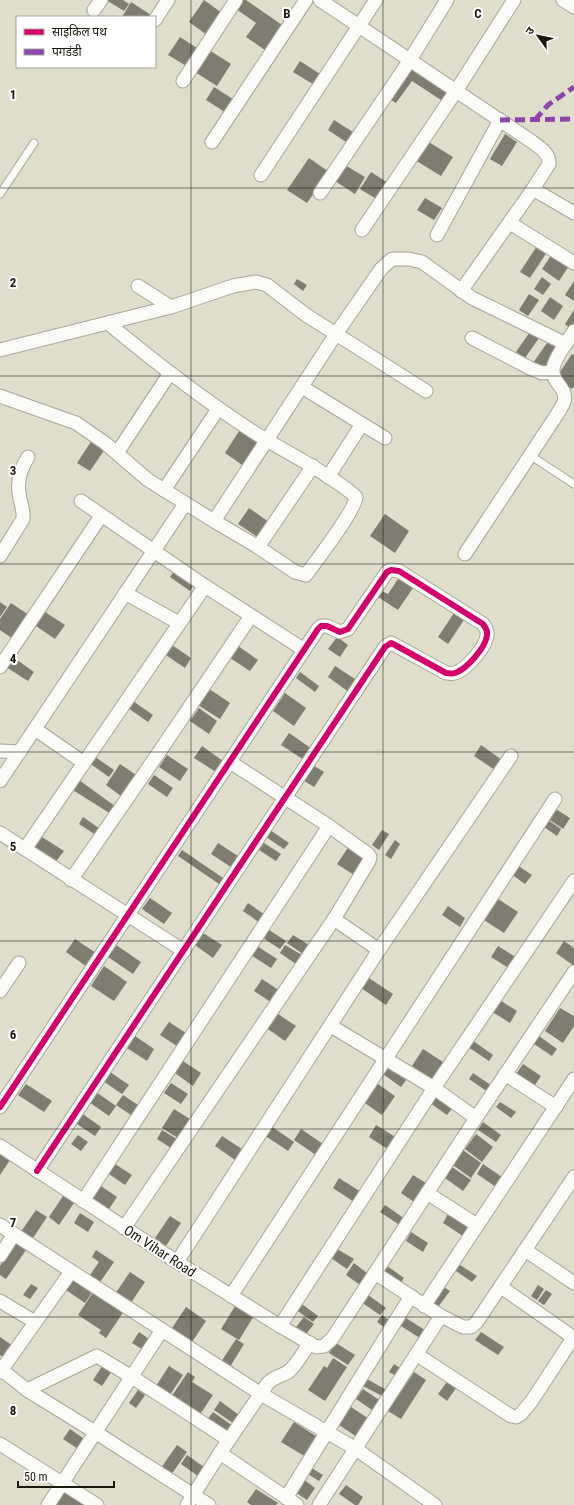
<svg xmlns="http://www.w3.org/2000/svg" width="574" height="1505" font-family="'Roboto Condensed','Noto Sans Devanagari',sans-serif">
  <rect width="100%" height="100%" fill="#dfdecb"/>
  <g fill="#7e7d6f">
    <path d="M106,0H123L129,4L124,11Z"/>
    <path d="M204,0L222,13L207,35L189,22Z"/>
    <path d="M242,0H246L282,25L265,50L246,37L256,23L236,9Z"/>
    <path d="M131,2L151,15L150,17H122Z"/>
    <path d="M180,37L200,50L188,67L168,55Z"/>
    <path d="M209,50L231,64L217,86L195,72Z"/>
    <path d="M300,61L323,76L316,86L293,72Z"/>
    <path d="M411,69L450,95L444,102L412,81L396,103L391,100Z"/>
    <path d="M214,87L236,101L228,114L206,100Z"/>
    <path d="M334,120L353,132L346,142L328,130Z"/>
    <path d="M505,134L517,142L502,166L490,159Z"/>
    <path d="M427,141L453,157L441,176L415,160Z"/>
    <path d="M309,158L329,172L307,203L287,190Z"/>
    <path d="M345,165L365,177L355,194L335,181Z"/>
    <path d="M371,172L388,183L378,200L360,189Z"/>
    <path d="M425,198L442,208L434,220L417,210Z"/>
    <path d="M537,246L547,252L530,278L520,272Z"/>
    <path d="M552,254L569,266L559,281L542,269Z"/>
    <path d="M542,277L551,284L543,295L534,289Z"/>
    <path d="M297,279L307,285L303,291L294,284Z"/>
    <path d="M574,281V301L565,295Z"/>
    <path d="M529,294L539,300L528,316L519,310Z"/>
    <path d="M550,297L563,306L554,320L541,311Z"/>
    <path d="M574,310V325L571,329L565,324Z"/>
    <path d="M532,329L541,335L525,358L516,352Z"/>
    <path d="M549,340L559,346L544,370L533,363Z"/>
    <path d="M572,354L574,355V387L572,389L556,378Z"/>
    <path d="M241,428L262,442L245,467L225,453Z"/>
    <path d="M92,440L105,449L90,471L77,463Z"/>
    <path d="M249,508L269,522L259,538L238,524Z"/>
    <path d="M385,514L409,531L395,553L370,536Z"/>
    <path d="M175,570L195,583L190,591L170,577Z"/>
    <path d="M398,579L413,588L398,610L378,597L382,591L388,594Z"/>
    <path d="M0,602L7,607L0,617Z"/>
    <path d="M11,603L29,615L13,639L0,630V619Z"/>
    <path d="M42,610L65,625L55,639L33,624Z"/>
    <path d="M454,613L464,620L448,644L438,637Z"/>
    <path d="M337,637L348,645L340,657L328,649Z"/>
    <path d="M169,643L191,658L185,668L163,653Z"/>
    <path d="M238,646L258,660L250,671L230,658Z"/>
    <path d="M13,657L34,672L28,681L6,667Z"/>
    <path d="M335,666L358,681L350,693L328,677Z"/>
    <path d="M300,672L319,686L315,692L296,678Z"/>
    <path d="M208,688L230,703L220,719L198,705Z"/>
    <path d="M285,693L306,708L294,726L273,711Z"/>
    <path d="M133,701L153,715L148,722L128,708Z"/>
    <path d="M199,708L217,721L209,734L190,721Z"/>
    <path d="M289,733L312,749L304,760L281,745Z"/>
    <path d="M481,745L502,760L495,770L474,756Z"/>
    <path d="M202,746L223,761L216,772L194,758Z"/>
    <path d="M167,755L188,769L180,781L159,767Z"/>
    <path d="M94,756L114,770L109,777L89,763Z"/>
    <path d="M120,764L139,777L125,799L106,785Z"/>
    <path d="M311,764L324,772L314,787L301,779Z"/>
    <path d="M154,775L173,788L167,797L148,784Z"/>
    <path d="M79,780L119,809L114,816L73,790Z"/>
    <path d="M554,808L570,818L563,829L547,818Z"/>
    <path d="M83,817L103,831L99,837L79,824Z"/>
    <path d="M548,820L561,829L557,836L544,827Z"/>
    <path d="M270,830L289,843L284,849L266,837Z"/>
    <path d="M382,830L389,834L379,850L372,845Z"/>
    <path d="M42,837L64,851L54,864L33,850Z"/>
    <path d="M395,840L400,844L391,859L385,855Z"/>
    <path d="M218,843L241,858L234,869L211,854Z"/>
    <path d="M264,843L281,854L276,861L259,850Z"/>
    <path d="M349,846L366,857L354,875L337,864Z"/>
    <path d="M182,850L226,880L222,886L178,856Z"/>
    <path d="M517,865L532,875L525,884L511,874Z"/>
    <path d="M150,898L172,913L164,924L142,909Z"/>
    <path d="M498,899L518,912L504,933L484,920Z"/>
    <path d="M248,903L268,917L263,925L243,911Z"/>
    <path d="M448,906L465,918L460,927L442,915Z"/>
    <path d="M269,930L286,941L280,949L263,938Z"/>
    <path d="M200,931L222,945L213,958L192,943Z"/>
    <path d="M293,935L309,945L303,954L287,943Z"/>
    <path d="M75,939L99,955L90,969L66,952Z"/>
    <path d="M564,941L574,948V966L556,953Z"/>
    <path d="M116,945L141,962L133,974L108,957Z"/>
    <path d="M285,945L302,955L296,964L280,953Z"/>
    <path d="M257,946L277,959L271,968L251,955Z"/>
    <path d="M498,946L517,958L510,969L491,957Z"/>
    <path d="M104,966L127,982L114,1001L91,986Z"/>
    <path d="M369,978L393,994L386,1005L361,988Z"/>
    <path d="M262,979L280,991L272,1003L254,991Z"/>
    <path d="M498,999L517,1011L510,1023L491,1011Z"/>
    <path d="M560,1008L574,1016V1026L563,1043L545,1031Z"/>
    <path d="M278,1014L296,1026L285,1041L268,1029Z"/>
    <path d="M169,1022L189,1035L180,1048L160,1035Z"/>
    <path d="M135,1036L154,1049L147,1061L127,1048Z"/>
    <path d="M539,1036L557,1049L552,1056L534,1044Z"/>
    <path d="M472,1040L493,1055L489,1061L468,1047Z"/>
    <path d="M423,1049L446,1064L435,1081L412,1066Z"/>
    <path d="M180,1059L201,1073L193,1086L172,1071Z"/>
    <path d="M390,1063L409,1076L401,1087L383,1074Z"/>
    <path d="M523,1064L541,1076L533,1088L515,1076Z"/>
    <path d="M110,1072L129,1085L122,1094L103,1081Z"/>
    <path d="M473,1073L492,1086L488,1092L469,1079Z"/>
    <path d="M375,1082L395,1096L382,1115L362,1101Z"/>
    <path d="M171,1083L188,1094L181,1104L164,1093Z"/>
    <path d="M26,1084L52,1101L44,1112L18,1095Z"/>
    <path d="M96,1092L116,1106L109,1116L89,1102Z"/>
    <path d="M436,1094L454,1106L447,1115L430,1103Z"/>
    <path d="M123,1095L141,1107L134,1117L116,1105Z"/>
    <path d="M500,1102L516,1112L511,1118L496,1107Z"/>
    <path d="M174,1109L193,1121L181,1140L162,1128Z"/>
    <path d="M80,1112L101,1127L95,1136L74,1122Z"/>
    <path d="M483,1122L501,1135L496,1142L478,1130Z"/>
    <path d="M376,1125L397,1138L389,1150L369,1137Z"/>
    <path d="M271,1126L294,1142L288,1151L264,1135Z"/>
    <path d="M301,1129L323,1144L316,1155L294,1140Z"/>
    <path d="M162,1130L180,1141L174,1150L157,1139Z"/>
    <path d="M476,1134L493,1147L482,1162L465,1149Z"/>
    <path d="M78,1135L88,1142L81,1151L71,1144Z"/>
    <path d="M222,1136L245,1151L238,1162L215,1146Z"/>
    <path d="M463,1150L481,1163L471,1178L453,1165Z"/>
    <path d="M0,1153L10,1160L0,1175Z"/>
    <path d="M112,1162L132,1175L125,1185L106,1172Z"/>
    <path d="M483,1164L502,1177L496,1187L477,1174Z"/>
    <path d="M452,1167L471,1180L463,1191L445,1178Z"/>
    <path d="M413,1175L429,1185L417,1204L401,1193Z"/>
    <path d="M339,1178L361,1192L354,1202L333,1188Z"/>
    <path d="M101,1186L117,1197L109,1209L93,1198Z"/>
    <path d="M63,1196L74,1203L59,1225L49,1217Z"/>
    <path d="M385,1205L405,1219L401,1226L380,1212Z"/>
    <path d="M36,1210L47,1217L31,1241L20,1233Z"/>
    <path d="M80,1213L94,1222L88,1232L74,1223Z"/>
    <path d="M448,1214L469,1227L463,1236L443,1223Z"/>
    <path d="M170,1216L181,1223L166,1246L155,1238Z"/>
    <path d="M411,1232L428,1243L423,1252L406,1241Z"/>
    <path d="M18,1240L28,1247L6,1279L0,1275V1266Z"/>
    <path d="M334,1247L354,1259L347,1269L328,1256Z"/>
    <path d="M96,1250L114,1262L98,1285L88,1278L99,1262L92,1257Z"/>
    <path d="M354,1263L371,1276L363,1287L346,1275Z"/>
    <path d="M457,1263L477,1276L472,1282L453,1269Z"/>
    <path d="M387,1266L404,1278L400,1284L383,1272Z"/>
    <path d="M130,1272L145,1282L130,1304L115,1294Z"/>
    <path d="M74,1278L93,1291L85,1303L66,1290Z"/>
    <path d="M31,1284L38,1288L30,1299L23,1295Z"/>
    <path d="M538,1285L544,1289L537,1300L531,1296Z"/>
    <path d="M442,1286L450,1291L438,1307L431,1301Z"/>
    <path d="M546,1290L552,1294L544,1305L538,1301Z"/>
    <path d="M94,1291L124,1311L106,1338L99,1333L101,1330L78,1315Z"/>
    <path d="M367,1294L386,1308L380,1315L361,1302Z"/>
    <path d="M299,1302L318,1316L313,1322L295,1309Z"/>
    <path d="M237,1303L255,1314L239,1340L221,1329Z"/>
    <path d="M186,1307L206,1321L192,1342L172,1328Z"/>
    <path d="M382,1315L393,1323L388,1330L377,1322Z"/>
    <path d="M304,1317L314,1324L306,1334L296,1327Z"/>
    <path d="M406,1318L428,1332L423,1340L401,1326Z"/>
    <path d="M139,1332L152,1341L145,1351L132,1343Z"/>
    <path d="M481,1332L504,1347L498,1355L475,1340Z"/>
    <path d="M0,1337L16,1348L8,1360L0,1355Z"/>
    <path d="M236,1339L244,1344L230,1367L221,1362Z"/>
    <path d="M336,1343L355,1355L348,1365L329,1353Z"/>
    <path d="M333,1358L347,1367L325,1401L308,1390L324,1366L327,1368Z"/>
    <path d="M105,1362L114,1368L102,1386L93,1380Z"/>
    <path d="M394,1364L403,1370L398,1377L389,1372Z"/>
    <path d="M169,1366L183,1375L170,1395L156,1386Z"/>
    <path d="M188,1372L195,1377L192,1382L213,1395L199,1416L178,1403L186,1392L178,1402L171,1397Z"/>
    <path d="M414,1372L426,1380L401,1419L388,1411Z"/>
    <path d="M450,1378L459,1384L447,1401L438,1394Z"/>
    <path d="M367,1379L390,1392L386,1398L363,1386Z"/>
    <path d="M363,1389L382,1402L375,1412L356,1399Z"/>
    <path d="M138,1390L145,1395L136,1408L129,1403Z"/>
    <path d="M220,1401L239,1415L233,1423L214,1410Z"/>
    <path d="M351,1407L372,1421L360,1439L339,1425Z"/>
    <path d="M213,1412L233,1426L227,1434L207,1420Z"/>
    <path d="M294,1422L319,1438L306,1457L281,1442Z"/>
    <path d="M70,1429L87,1441L81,1451L63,1439Z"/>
    <path d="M177,1445L187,1452L171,1475L161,1468Z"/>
    <path d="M187,1455L204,1467L198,1476L181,1464Z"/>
    <path d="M310,1467L323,1475L319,1481L306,1473Z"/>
    <path d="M303,1479L315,1488L307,1500L295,1492Z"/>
    <path d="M346,1485L363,1497L358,1505H355L339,1494Z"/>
    <path d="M62,1488L85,1503L83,1505H51Z"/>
    <path d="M256,1489L278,1503L276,1505H251L247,1502Z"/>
  </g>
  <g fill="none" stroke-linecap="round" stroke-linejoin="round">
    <g stroke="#a6a597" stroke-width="9">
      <g id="service">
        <path d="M0,194L34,143"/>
        <path d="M531,456L574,484"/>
      </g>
    </g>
    <g stroke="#a6a597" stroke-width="15">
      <g id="minor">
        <path d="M320,0L531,141C539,147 550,153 549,164L533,189L574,213"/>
        <path d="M563,0L574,7"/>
        <path d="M94,10L101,0"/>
        <path d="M155,20L168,0"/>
        <path d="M183,81L236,0"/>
        <path d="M212,142L306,0"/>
        <path d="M261,175L376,0"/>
        <path d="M320,193L410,60L447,0"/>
        <path d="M510,223L574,263"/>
        <path d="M362,230L456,91L514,0"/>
        <path d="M437,235L500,120"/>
        <path d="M138,286L171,307"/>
        <path d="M461,291L533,189"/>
        <path d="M472,338L532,369L542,373L552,372"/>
        <path d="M0,350L171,307L233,286L256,282L267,285L306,315L426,391"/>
        <path d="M302,387L385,438"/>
        <path d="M0,396L76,423L105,443L148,480L214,521L258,547L295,572L306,575C316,561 355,511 356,497C348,489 338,483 329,477C305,461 279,448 255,433C204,400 156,363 109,324"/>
        <path d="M117,453L170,373"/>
        <path d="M328,477L362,424"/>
        <path d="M164,490L218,409"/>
        <path d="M81,501L205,586L303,649"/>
        <path d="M214,521L336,334L381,269L392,259H409L422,262L472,298L566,344"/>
        <path d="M258,547L313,466"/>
        <path d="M465,554L558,413C560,409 563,405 564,402C568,388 552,383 553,370C553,359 568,341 574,331"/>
        <path d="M0,556L23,519C24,509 20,502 19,493C17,480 21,468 28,457"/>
        <path d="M125,593L179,623"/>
        <path d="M0,667L101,516"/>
        <path d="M35,729L84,763"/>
        <path d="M0,751L20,752"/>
        <path d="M0,781L185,504"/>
        <path d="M0,833L184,951"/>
        <path d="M25,849L205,586"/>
        <path d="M71,880L164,745L251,616"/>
        <path d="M334,919L379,950"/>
        <path d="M0,991L19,963"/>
        <path d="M331,1026L434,1088L476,1118"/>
        <path d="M505,1074L556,1107"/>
        <path d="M0,1107L318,629L321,626H327L340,632L348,629L387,572L391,570L399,571L483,624C485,627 488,630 487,635C486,647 467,669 455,673C452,674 449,673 446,673L395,645L391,643L385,647L37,1171"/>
        <path d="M0,1146L177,1262L280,1326L316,1347L324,1346L332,1339L476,1118L574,972"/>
        <path d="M427,1193L477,1225"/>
        <path d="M83,1201L329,826"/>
        <path d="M0,1225L261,1394L356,1449L435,1505"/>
        <path d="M124,1228L334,919L369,861L370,857L368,854L329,826L230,762"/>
        <path d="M525,1250L574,1283"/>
        <path d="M0,1256L14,1234"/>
        <path d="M177,1262L379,950L511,756"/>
        <path d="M375,1273L441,1316L463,1327H471L476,1323L574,1177"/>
        <path d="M501,1287L574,1338"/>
        <path d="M231,1296L555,799"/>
        <path d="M0,1301L35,1322"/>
        <path d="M424,1306L574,1079"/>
        <path d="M280,1326L434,1088L574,881"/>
        <path d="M416,1354L511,1416L516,1417L521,1414L531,1402L573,1338"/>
        <path d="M2,1370L27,1390L95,1432L209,1505"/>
        <path d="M0,1372L68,1276L69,1270"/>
        <path d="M27,1390L97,1356L132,1377L229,1440"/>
        <path d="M0,1444L97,1505"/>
        <path d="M220,1453L297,1505"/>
        <path d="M286,1498L411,1296"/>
        <path d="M48,1505L162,1330"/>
        <path d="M187,1505L220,1453L268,1383C274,1377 281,1376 288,1372C297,1365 303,1352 310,1343"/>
        <path d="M319,1505L441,1316"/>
      </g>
    </g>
    <use href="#service" stroke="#fafaf7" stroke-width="7"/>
    <use href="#minor" stroke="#fafaf7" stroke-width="13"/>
    <g stroke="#8e44ad" stroke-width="5" stroke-dasharray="10 5" stroke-linecap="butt">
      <path d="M500,120L574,119"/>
      <path d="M535,120L548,105L574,87"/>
    </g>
    <g stroke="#fff" stroke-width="8">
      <path id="cycleway" d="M0,1107L318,629L321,626H327L340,632L348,629L387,572L391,570L399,571L483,624C485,627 488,630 487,635C486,647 467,669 455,673C452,674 449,673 446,673L395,645L391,643L385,647L37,1171"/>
    </g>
    <use href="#cycleway" stroke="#d6006c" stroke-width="6"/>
  </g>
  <path fill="none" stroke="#19190c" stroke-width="1" stroke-opacity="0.55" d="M191,0V1505M383,0V1505M0,188H574M0,376H574M0,564H574M0,752H574M0,941H574M0,1129H574M0,1317H574"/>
  <g text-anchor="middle" stroke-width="4" stroke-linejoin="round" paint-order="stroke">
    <g font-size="14" fill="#19190c" stroke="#fff">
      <text transform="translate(160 1251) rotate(33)" y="5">Om Vihar Road</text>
    </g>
  </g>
  <g font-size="13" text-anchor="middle" font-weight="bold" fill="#19190c" stroke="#fff" stroke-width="4" stroke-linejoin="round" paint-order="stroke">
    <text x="287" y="18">B</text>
    <text x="478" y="18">C</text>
    <text x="13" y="99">1</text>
    <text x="13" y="287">2</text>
    <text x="13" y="475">3</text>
    <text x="13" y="663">4</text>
    <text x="13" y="851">5</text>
    <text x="13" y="1039">6</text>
    <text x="13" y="1227">7</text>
    <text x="13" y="1415">8</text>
  </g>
  <rect x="16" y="16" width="140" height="52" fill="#ffffff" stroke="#a3a39e"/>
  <rect x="24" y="29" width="20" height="6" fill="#d6006c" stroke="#a3a39e"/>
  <text x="52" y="36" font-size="12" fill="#19190c">साइकिल पथ</text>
  <rect x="24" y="49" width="20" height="6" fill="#8e44ad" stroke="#a3a39e"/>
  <text x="52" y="56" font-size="12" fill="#19190c">पगडंडी</text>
  <g transform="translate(538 36) rotate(303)" stroke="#ffffff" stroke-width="3" paint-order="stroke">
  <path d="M0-3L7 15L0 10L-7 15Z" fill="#19190c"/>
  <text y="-6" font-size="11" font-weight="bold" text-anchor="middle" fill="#19190c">उ</text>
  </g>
  <path d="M18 1481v6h96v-6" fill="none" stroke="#19190c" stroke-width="2"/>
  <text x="24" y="1481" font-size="12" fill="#19190c" stroke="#ffffff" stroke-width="3" paint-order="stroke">50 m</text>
</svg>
